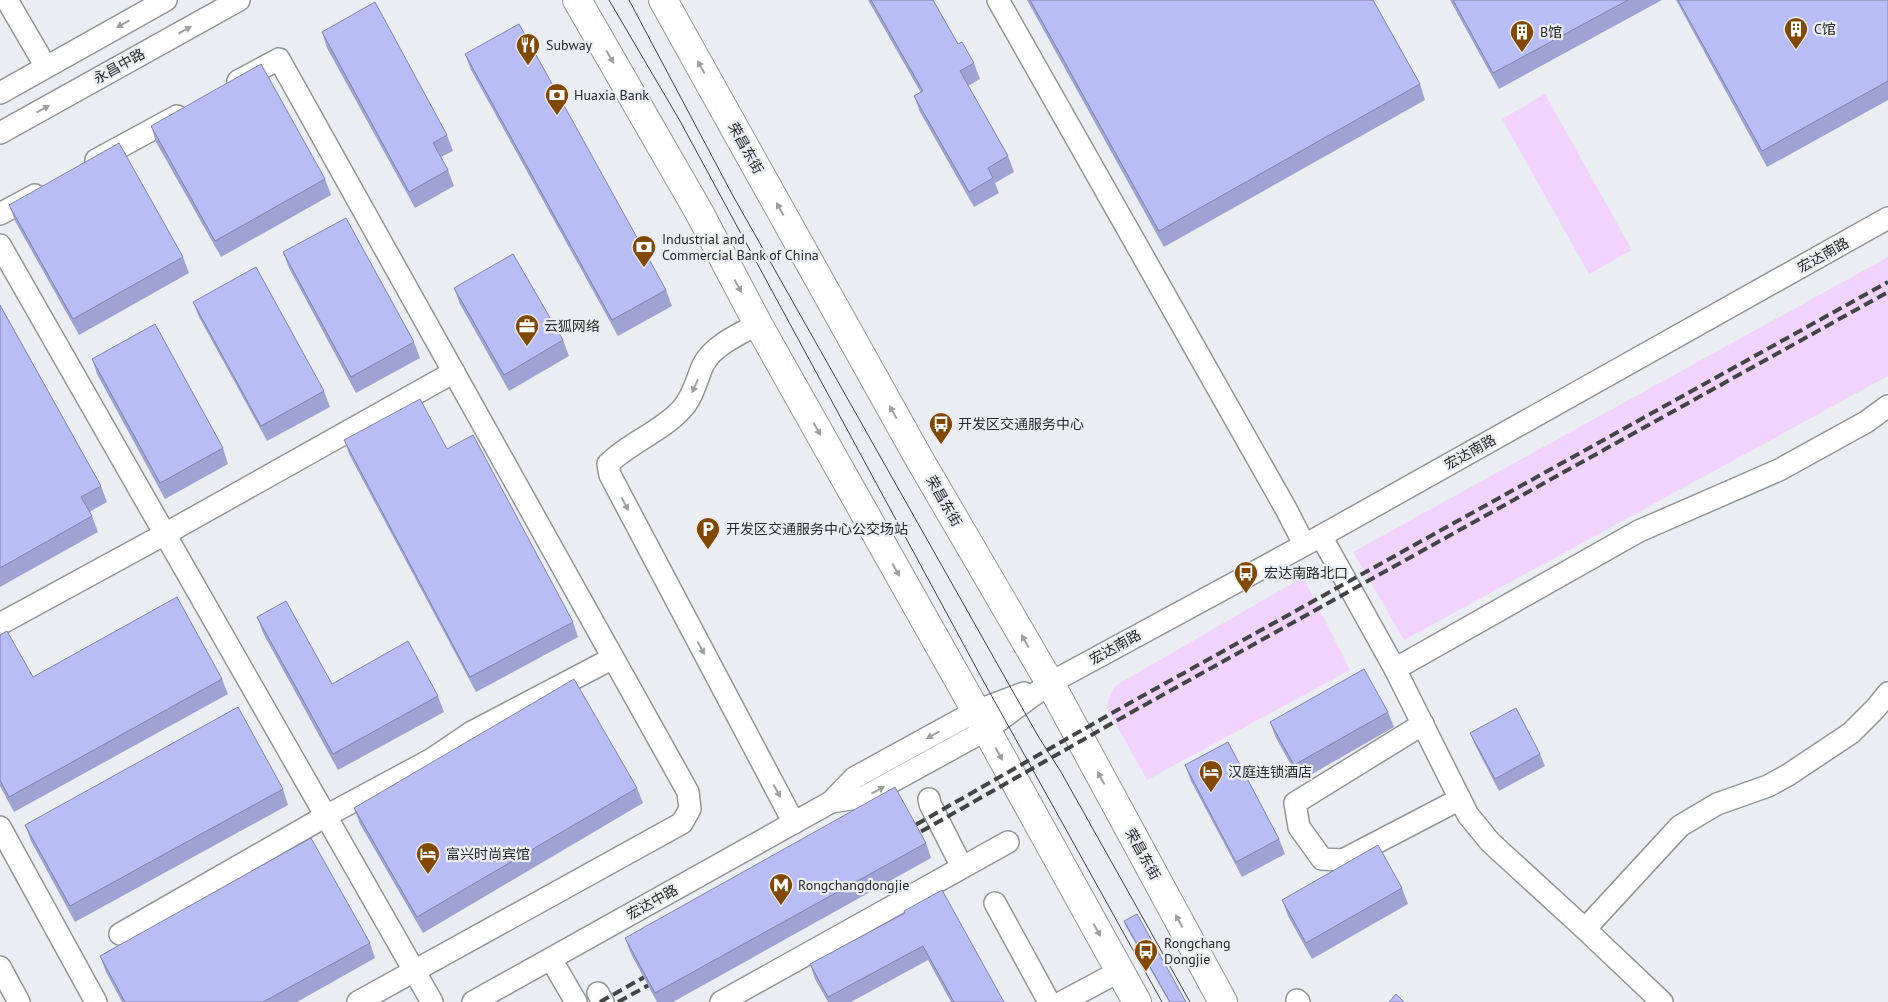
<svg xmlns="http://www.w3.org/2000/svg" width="1888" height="1002" font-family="'PT Sans','Noto Sans SC',sans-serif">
  <rect width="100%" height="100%" fill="#eaedf1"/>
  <g fill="#f2d3ff">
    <path d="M1545,94L1632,250L1589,274L1502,119Z"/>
    <path d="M1888,257V376L1404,640L1353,552Z"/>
    <path d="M1303,577L1350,670L1147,780L1106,706L1115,686Z"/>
  </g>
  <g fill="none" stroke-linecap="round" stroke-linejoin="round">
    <g stroke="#939699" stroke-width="24">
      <g id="minor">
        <path d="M7,0L46,67"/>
        <path d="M998,0L1286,509L1304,544"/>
        <path d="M238,81L279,59L688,792L690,809L682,823L358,1002"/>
        <path d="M0,93L166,0"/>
        <path d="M0,133L239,0"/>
        <path d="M96,160L177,116"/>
        <path d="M0,214L35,195"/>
        <path d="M0,245L432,1002"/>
        <path d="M758,324C740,334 713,345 703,365C697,379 693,397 682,409C661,432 630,442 608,464L610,475L794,823"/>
        <path d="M1321,536L1395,669L1468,815L1490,842L1585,929L1662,1002"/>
        <path d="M0,624L165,534L454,372"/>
        <path d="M1395,669L1639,531L1779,470L1866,422L1888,406"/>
        <path d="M1423,724L1295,803L1299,827L1322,859L1343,860L1460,799"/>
        <path d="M929,799L930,804L962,867"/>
        <path d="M831,802L864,797L986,730L1050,683L1321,536L1888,218"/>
        <path d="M0,827L96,1002"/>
        <path d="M995,903L1049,1002"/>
        <path d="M1585,929L1680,826L1717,804L1768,786L1788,775L1851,733L1875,709L1888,693"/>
        <path d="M120,934L326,816L432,759L472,732L613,658"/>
        <path d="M551,959L576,1002"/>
        <path d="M0,967L19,1002"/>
        <path d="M598,993L603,1002"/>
        <path d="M1297,1000L1299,1002"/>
        <path d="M473,1002L831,802L854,778L976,711L1024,693"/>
        <path d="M721,1002L1008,842"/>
        <path d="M1062,1002L1120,971"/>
      </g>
    </g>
    <g stroke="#939699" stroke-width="30">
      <g id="major">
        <path d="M577,0L699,212L758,324L976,711L1137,1002"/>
        <path d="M663,0L917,455L1050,683L1223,1002"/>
      </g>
    </g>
    <use href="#minor" stroke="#fff" stroke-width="21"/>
    <use href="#major" stroke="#fff" stroke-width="28"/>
    <g stroke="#424445" stroke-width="1">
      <path d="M609,0L680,121L985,684L1162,1002"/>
      <path d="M629,0L732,194L1038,736L1061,772L1190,1002"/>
    </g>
    <g stroke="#424445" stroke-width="4" stroke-dasharray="10 5" stroke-linecap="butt">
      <path d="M903,832L1128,704L1888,282"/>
      <path d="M908,839L1132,712L1888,292"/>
      <path d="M600,1002L655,971"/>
      <path d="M618,1002L660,979"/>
    </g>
  </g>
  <g fill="#9fa3d3">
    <path d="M868,0H933L958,44L974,63L980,79L968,86L1008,156L1014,172L995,183L999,193L974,207L920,112L914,96L921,93Z"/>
    <path d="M1027,0H1373L1420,84L1425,100L1164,247Z"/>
    <path d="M1450,0H1662L1499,89Z"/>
    <path d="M1676,0H1888V100L1767,167Z"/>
    <path d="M322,32L447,135L453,151L441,157L448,170L454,186L415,208L327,48Z"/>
    <path d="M465,54L666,290L672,306L618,336L471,70Z"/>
    <path d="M151,126L325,179L331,195L221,257L156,142Z"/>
    <path d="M9,205L183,257L189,273L79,335L15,221Z"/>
    <path d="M283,252L414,342L420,358L356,393L289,268Z"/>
    <path d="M454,288L563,340L569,356L509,391L460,304Z"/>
    <path d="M193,302L324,391L330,407L267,441L199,317Z"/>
    <path d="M0,305L101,486L107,502L89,512L92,516L98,532L0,587Z"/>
    <path d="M92,359L223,448L228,464L165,499L97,374Z"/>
    <path d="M344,440L573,622L578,637L476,692L350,456Z"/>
    <path d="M257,617L332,684L438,696L444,712L338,770L263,633Z"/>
    <path d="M0,635L33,677L222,679L228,694L14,812L0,786Z"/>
    <path d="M1388,712L1394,727L1300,781L1276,738L1270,722Z"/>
    <path d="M1470,733L1540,754L1545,766L1499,791L1475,745Z"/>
    <path d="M1185,765L1279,839L1285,854L1242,877L1191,781Z"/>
    <path d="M637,788L643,803L423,933L360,824L354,808Z"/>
    <path d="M283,789L288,805L75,922L31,841L25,825Z"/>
    <path d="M926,843L931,858L673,1002H657L631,954L625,938Z"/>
    <path d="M1402,888L1408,904L1312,959L1288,916L1282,900Z"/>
    <path d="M905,913L1004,1002H951L928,960L851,1002H828L815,979L810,964Z"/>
    <path d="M1124,921L1186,1002H1169L1125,925Z"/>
    <path d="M370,943L375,958L297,1002H122L106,972L100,956Z"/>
  </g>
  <g fill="#b9bdf5" stroke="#8284ac">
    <path d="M871,0H933L958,44L962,42L974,63L960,71L1008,156L988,168L993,178L969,192L914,96L923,91Z"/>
    <path d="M1030,0H1373L1420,84L1159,231Z"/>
    <path d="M1453,0H1628L1493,73Z"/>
    <path d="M1678,0H1888V81L1762,151Z"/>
    <path d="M375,2L447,135L433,143L448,170L409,192L322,32Z"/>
    <path d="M519,24L666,290L612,320L465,54Z"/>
    <path d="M261,64L325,179L215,241L151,126Z"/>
    <path d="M119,143L183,257L73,319L9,205Z"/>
    <path d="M346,218L414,342L351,377L283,252Z"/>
    <path d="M513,254L563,340L504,375L454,288Z"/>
    <path d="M256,267L324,391L261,426L193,302Z"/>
    <path d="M0,305L101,486L81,497L92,516L0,568Z"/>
    <path d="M155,324L223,448L160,483L92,359Z"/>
    <path d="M420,399L447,449L473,435L573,622L470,677L344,440Z"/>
    <path d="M177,597L222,679L9,797L0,780V635L7,631L33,677Z"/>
    <path d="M286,601L332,684L408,641L438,696L333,754L257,617Z"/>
    <path d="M1364,669L1388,712L1294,765L1270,722Z"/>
    <path d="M574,679L637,788L417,917L354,808Z"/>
    <path d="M238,707L283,789L70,906L25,825Z"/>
    <path d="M1516,708L1540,754L1495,779L1470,733Z"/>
    <path d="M1228,742L1279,839L1236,862L1185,765Z"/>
    <path d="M895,787L926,843L655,993L625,938Z"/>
    <path d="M311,838L370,943L263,1002H125L100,956Z"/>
    <path d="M1378,845L1402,888L1306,943L1282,900Z"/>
    <path d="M942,890L1004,1002H954L923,946L828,997L810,964L905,913L904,911Z"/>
    <path d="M1137,914L1186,1002H1170L1124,921Z"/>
    <path d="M1396,994L1404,1002H1389Z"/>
  </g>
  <defs><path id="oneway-solid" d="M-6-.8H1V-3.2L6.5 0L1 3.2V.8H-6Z" transform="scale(1.25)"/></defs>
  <g fill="#9e9f9f">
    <use href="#oneway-solid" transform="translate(123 24) rotate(151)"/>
    <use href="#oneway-solid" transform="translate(185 30) rotate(-29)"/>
    <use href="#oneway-solid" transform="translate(610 57) rotate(60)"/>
    <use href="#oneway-solid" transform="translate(701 67) rotate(-119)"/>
    <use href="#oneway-solid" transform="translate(43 109) rotate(-29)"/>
    <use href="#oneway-solid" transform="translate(780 209) rotate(-119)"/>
    <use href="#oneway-solid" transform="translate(738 286) rotate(62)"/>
    <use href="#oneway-solid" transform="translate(695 386) rotate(114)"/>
    <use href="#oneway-solid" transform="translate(893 412) rotate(-119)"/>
    <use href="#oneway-solid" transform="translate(817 429) rotate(61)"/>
    <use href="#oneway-solid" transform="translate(625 504) rotate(62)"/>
    <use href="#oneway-solid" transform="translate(896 570) rotate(61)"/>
    <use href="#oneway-solid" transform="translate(1025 641) rotate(-120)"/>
    <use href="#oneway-solid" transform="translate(701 648) rotate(62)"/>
    <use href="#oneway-solid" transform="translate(933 735) rotate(151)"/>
    <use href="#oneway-solid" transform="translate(999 754) rotate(61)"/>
    <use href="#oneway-solid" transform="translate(1101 778) rotate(-119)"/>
    <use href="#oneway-solid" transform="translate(878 790) rotate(-29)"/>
    <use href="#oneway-solid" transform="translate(777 791) rotate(61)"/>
    <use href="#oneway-solid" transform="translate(1179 921) rotate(-119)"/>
    <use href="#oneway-solid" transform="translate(1097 930) rotate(61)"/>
  </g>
  <defs>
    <g id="building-pin" transform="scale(1.25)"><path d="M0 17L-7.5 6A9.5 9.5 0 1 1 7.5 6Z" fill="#834800" stroke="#eaedf1"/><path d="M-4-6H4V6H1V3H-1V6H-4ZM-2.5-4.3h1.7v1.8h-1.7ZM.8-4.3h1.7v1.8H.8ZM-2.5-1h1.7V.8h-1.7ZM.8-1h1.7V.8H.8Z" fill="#fff"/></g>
    <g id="restaurant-pin" transform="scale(1.25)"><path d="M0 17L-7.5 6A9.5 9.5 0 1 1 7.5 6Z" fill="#834800" stroke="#eaedf1"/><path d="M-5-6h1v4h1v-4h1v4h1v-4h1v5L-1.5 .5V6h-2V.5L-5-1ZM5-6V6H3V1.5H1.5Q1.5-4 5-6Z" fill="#fff"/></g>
    <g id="bank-pin" transform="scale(1.25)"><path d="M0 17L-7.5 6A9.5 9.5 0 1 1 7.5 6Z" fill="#834800" stroke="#eaedf1"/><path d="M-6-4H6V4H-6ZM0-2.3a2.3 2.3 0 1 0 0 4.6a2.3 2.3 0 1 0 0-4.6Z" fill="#fff"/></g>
    <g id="office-pin" transform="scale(1.25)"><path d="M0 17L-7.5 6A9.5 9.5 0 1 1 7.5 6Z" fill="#834800" stroke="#eaedf1"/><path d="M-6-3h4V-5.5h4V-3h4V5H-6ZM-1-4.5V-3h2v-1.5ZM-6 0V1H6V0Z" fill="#fff"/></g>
    <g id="bus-pin" transform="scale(1.25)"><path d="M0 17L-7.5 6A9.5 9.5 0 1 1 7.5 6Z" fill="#834800" stroke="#eaedf1"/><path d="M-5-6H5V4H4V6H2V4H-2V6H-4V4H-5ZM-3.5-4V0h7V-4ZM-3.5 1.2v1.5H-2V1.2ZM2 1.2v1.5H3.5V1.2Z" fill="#fff"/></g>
    <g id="parking-pin" transform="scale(1.25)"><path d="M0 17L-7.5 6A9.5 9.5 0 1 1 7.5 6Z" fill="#834800" stroke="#eaedf1"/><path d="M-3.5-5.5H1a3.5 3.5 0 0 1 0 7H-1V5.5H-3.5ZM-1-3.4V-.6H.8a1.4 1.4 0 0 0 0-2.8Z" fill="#fff"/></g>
    <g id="hotel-pin" transform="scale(1.25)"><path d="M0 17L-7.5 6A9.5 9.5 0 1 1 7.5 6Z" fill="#834800" stroke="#eaedf1"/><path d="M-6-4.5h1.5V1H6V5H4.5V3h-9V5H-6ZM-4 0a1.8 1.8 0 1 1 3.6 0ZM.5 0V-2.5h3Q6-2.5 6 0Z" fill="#fff"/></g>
    <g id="metro-pin" transform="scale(1.25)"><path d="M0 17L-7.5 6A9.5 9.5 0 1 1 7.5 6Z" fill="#834800" stroke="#eaedf1"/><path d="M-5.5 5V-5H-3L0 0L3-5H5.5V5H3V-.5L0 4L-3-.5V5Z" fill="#fff"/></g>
  </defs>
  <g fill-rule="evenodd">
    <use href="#building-pin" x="1796" y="29"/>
    <use href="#building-pin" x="1522" y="32"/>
    <use href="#restaurant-pin" x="528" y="45"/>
    <use href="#bank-pin" x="557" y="95"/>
    <use href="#bank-pin" x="644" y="247"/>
    <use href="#office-pin" x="527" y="326"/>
    <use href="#bus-pin" x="941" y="424"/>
    <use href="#parking-pin" x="708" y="529"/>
    <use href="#bus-pin" x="1246" y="573"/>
    <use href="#hotel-pin" x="1211" y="772"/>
    <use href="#hotel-pin" x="428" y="854"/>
    <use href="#metro-pin" x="781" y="885"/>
    <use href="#bus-pin" x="1146" y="951"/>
  </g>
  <g text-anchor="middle" stroke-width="4.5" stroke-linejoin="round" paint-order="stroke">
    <g font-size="14" fill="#28292a" stroke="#eaedf1" text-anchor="start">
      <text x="1814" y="34">C馆</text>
      <text x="1540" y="37">B馆</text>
      <text x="546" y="50">Subway</text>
      <text x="574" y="100">Huaxia Bank</text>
      <text x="662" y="244">Industrial and<tspan x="662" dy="16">Commercial Bank of China</tspan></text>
      <text x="544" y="331">云狐网络</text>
      <text x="958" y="429">开发区交通服务中心</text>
      <text x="726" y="534">开发区交通服务中心公交场站</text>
      <text x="1264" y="578">宏达南路北口</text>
      <text x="1228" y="777">汉庭连锁酒店</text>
      <text x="446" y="859">富兴时尚宾馆</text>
      <text x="798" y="890">Rongchangdongjie</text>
      <text x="1164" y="948">Rongchang<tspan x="1164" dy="16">Dongjie</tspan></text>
    </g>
    <g font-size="14" fill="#28292a" stroke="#eaedf1">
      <text transform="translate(119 66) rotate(-29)" y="5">永昌中路</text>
      <text transform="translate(746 148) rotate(61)" y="5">荣昌东街</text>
      <text transform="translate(1823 255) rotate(-29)" y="5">宏达南路</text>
      <text transform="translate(1470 452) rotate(-29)" y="5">宏达南路</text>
      <text transform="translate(944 501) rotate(60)" y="5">荣昌东街</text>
      <text transform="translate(1115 647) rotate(-29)" y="5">宏达南路</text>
      <text transform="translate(1143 854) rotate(61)" y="5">荣昌东街</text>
      <text transform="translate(652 902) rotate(-29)" y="5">宏达中路</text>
    </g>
  </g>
</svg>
